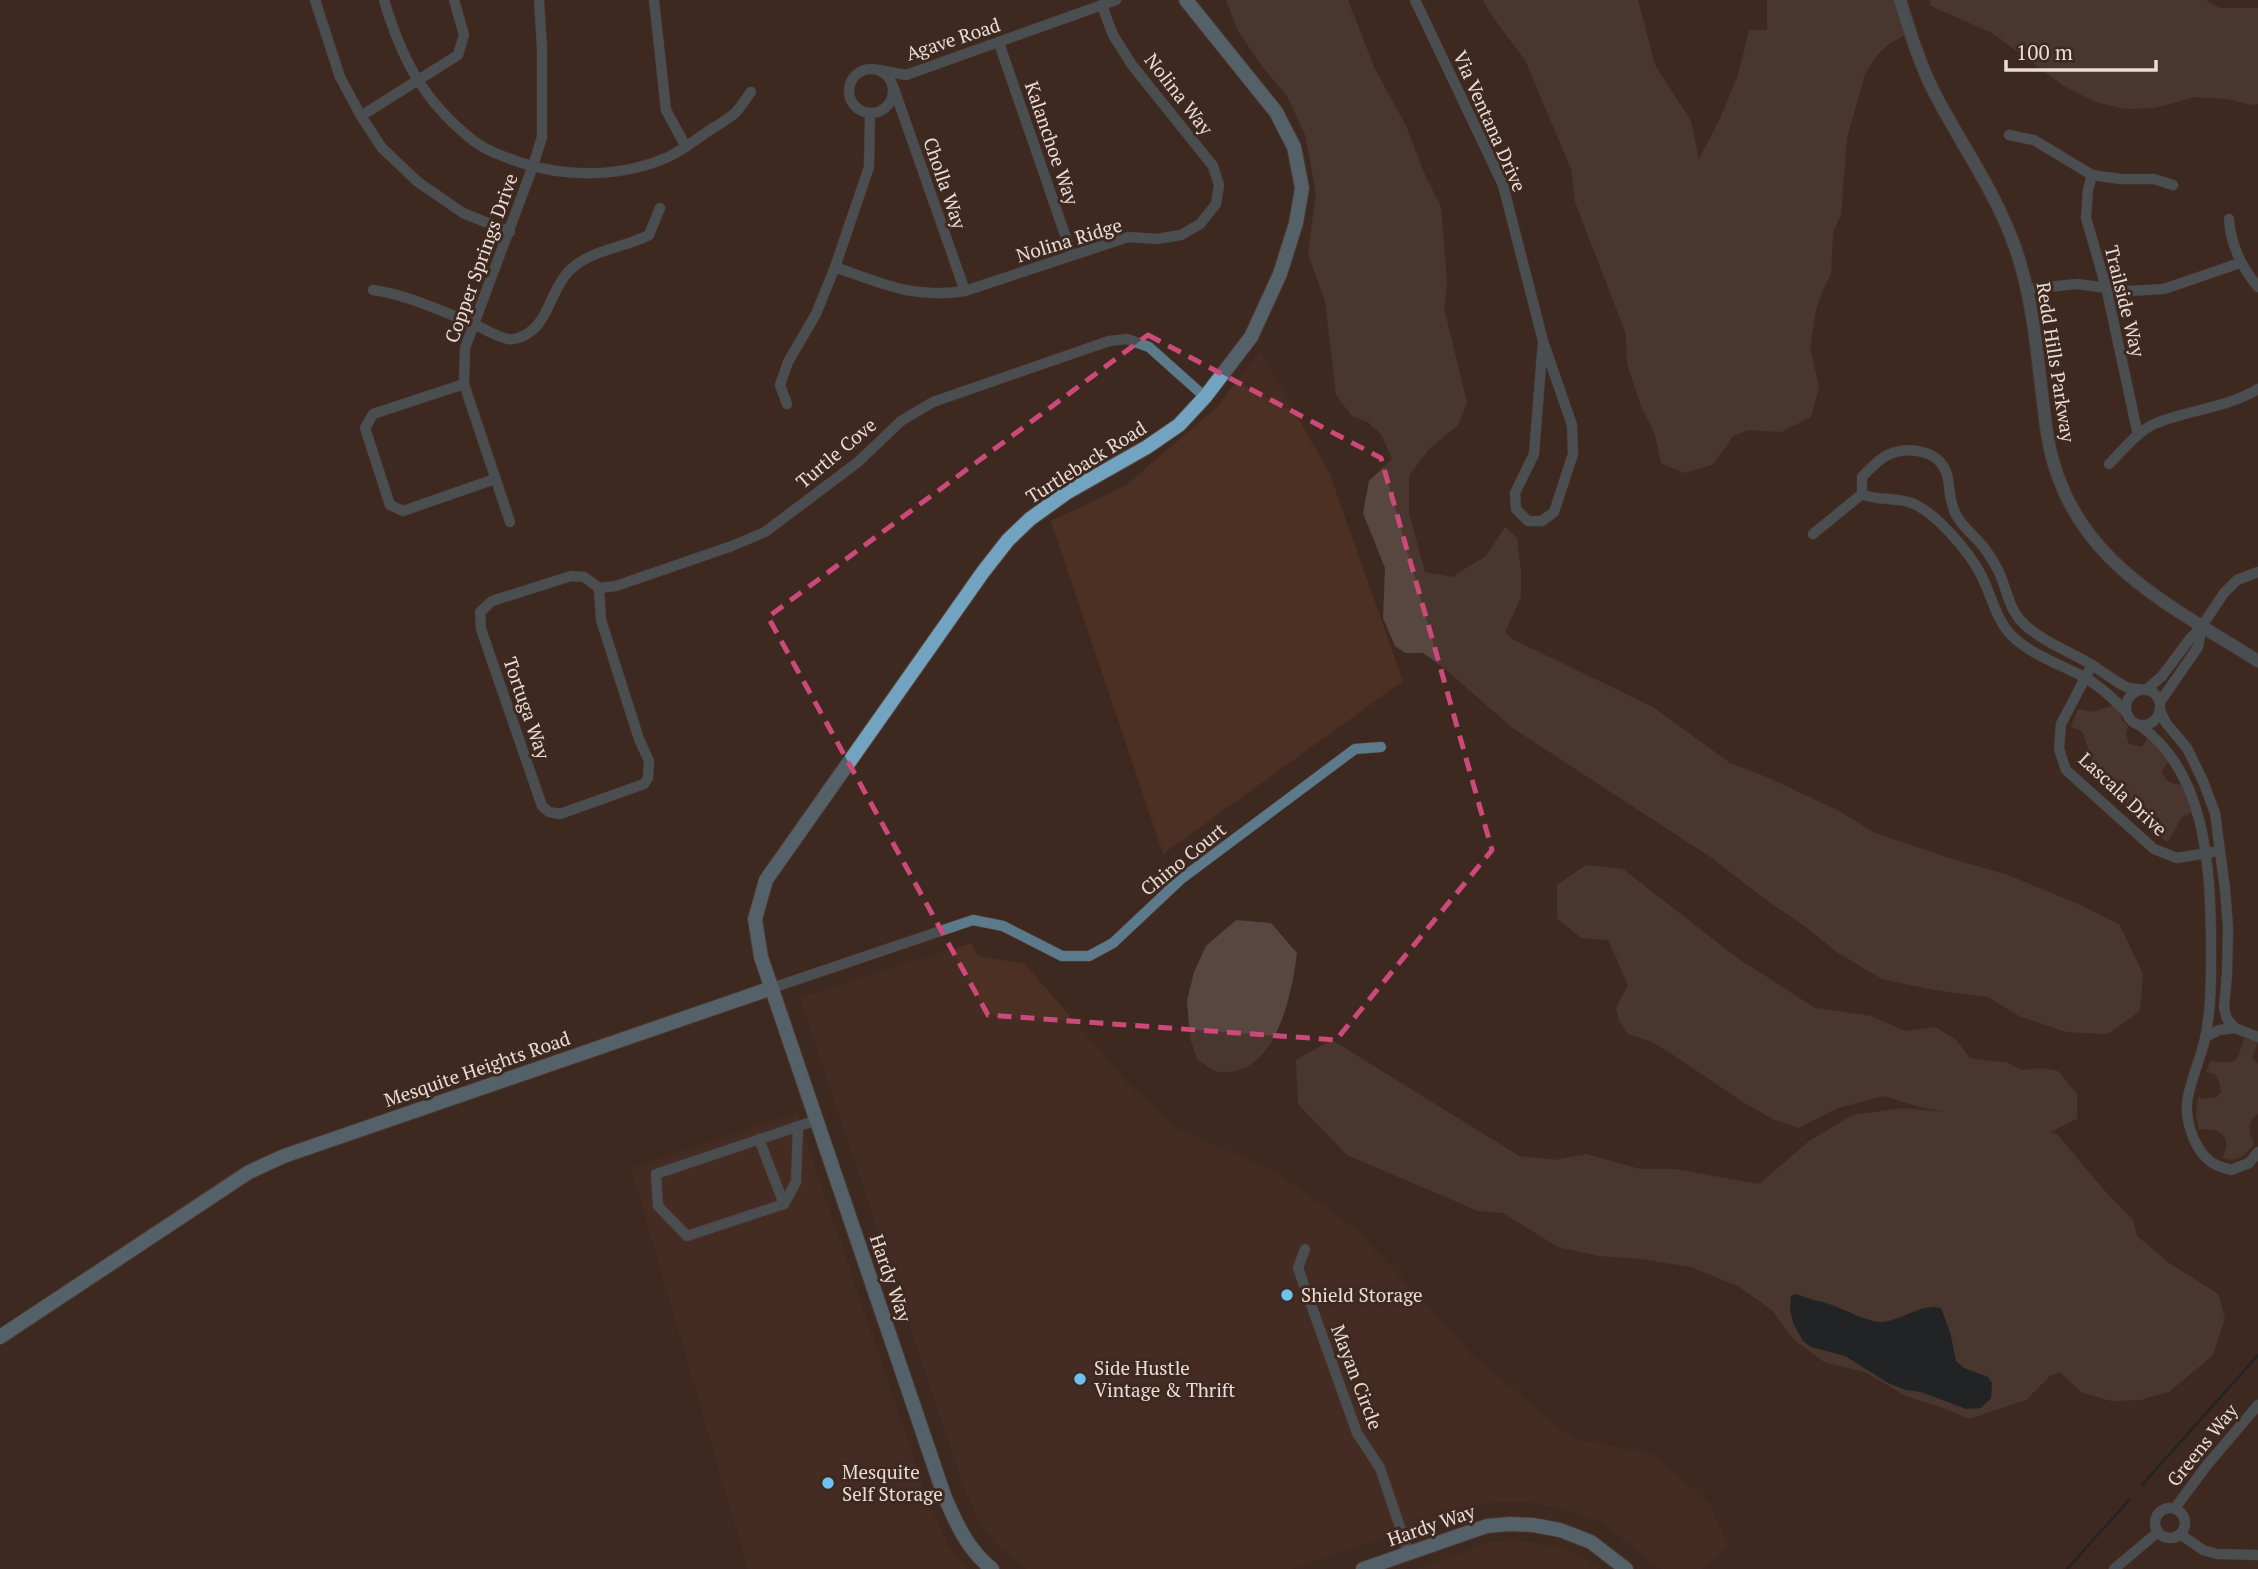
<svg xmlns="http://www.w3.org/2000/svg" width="2258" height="1569" font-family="'PT Serif',serif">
  <rect width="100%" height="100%" fill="#3e2920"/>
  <g fill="#4c3024">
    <path d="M1260,351L1329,472L1403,681L1163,854L1051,521L1125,486L1216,408Z"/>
    <path d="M971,943L978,956L1025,964L1124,1079L1174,1127L1277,1173L1358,1231L1471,1354L1571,1438L1652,1454L1709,1503L1728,1547L1702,1569H1662L1602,1523L1566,1509L1536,1503L1510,1502L1482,1504L1291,1569H1026L999,1547L981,1525L964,1487L800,998Z"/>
    <path d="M797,1113L928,1501L948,1545L967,1569H748L631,1168Z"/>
    <path d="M1510,1541L1531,1542L1555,1546L1583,1557L1599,1569H1417L1490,1542Z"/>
  </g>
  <g fill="#574740">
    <path d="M1226,0H1348L1374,67L1406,126L1425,175L1441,207L1447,283L1444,308L1467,403L1458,425L1428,450L1409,476V513L1425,572L1452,577L1486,556L1505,527L1517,538L1521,571V597L1505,632L1514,640L1653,707L1730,763L1769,778L1839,811L1875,833L1955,860L2008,875L2076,903L2119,924L2143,974L2140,1011L2108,1034L2066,1032L2019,1016L1988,997L1934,990L1882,979L1838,953L1806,927L1769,902L1712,858L1514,729L1439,664L1423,653H1405L1395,646L1383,618L1385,568L1363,513L1369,481L1392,459L1381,434L1367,422L1352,416L1336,395L1325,301L1308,254L1316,193L1305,135L1287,96L1264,69L1238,31Z"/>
    <path d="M1483,0H1638L1655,65L1691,121L1699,159L1719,121L1738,75L1749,30H1767V0H1893L1905,35L1889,44L1878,54L1865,74L1847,138L1841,215L1833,232L1831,274L1823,290L1816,310L1810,348L1819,387L1811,417L1781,432L1748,430L1732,437L1726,447L1712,465L1684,473L1661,463L1655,435L1640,403L1627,364L1626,334L1575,202L1571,169L1525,60L1492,16Z"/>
    <path d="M1929,0H2206L2220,8H2258V104L2252,105L2227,99L2194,97L2155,108L2125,109L2095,102L2064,86L1992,33L1931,6Z"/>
    <path d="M2117,704L2122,720L2128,727L2126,734L2129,744L2142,747L2148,738L2170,759L2162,771C2165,781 2173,786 2184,784L2194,811L2181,818L2168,842L2156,835L2161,824L2160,819L2147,812L2137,818L2116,798L2120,790C2115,778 2101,773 2093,762C2087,752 2087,740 2081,730L2071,727L2078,709L2092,712Z"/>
    <path d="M1586,865L1623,869L1736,957L1815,1008L1871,1016L1905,1031L1936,1027L1957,1041L1970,1058L2008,1063L2021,1070L2043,1068L2058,1071L2077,1094V1119L2050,1132L2057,1134L2105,1191L2133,1220L2137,1236L2169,1263L2218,1294L2225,1318L2213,1355L2169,1392L2140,1400L2111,1401L2081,1392L2060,1372L2050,1376L2026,1400L1969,1419L1946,1409L1906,1396L1865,1372L1824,1362L1792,1338L1772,1310L1738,1286L1691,1267L1642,1259L1599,1256L1558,1247L1503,1213L1478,1211L1347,1155L1298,1104L1296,1060L1332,1040L1519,1156L1555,1160L1586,1154L1640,1169H1675L1759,1184L1809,1141L1853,1115L1903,1108L1948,1112L1920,1107L1884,1096L1838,1108L1799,1128L1773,1119L1746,1104L1669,1052L1650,1041L1628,1034L1619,1021L1616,1008L1628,985L1608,940L1581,938L1557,918V885Z"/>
    <path d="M1236,920L1271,923L1297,953C1292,994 1276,1077 1220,1072C1212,1071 1203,1063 1197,1059L1190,1038L1187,1001L1194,972L1206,946Z"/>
    <path d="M2244,1038L2258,1042L2252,1058L2258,1064V1114C2246,1122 2249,1132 2254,1144C2245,1155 2237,1164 2222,1157C2235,1139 2218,1125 2199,1130L2196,1116L2198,1097L2203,1099L2217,1097L2221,1092C2220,1082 2219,1073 2206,1072L2211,1060L2221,1063L2235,1061L2239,1055Z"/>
  </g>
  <path fill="#021b28" d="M1796,1294C1808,1299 1820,1301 1832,1305C1845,1310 1870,1323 1883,1322C1902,1320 1922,1303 1941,1308L1950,1332L1956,1361L1964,1368L1988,1377L1992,1383L1991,1398L1981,1408L1966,1409L1921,1392L1905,1390L1888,1383L1845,1356L1811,1347L1803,1341L1793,1323L1790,1309L1791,1296Z"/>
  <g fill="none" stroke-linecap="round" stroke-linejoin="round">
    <g stroke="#021b28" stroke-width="2.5">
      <path d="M2142,1485L2258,1355"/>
      <path d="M2067,1569L2129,1500"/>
    </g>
    <g stroke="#5a463d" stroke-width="11">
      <g id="minor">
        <path d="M315,0L340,77L361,116L382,148L418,182L463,213L510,232"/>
        <path d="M384,0C401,57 422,99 470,138C484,150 504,157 522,163C569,178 623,177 668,157C681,151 693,142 704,134C714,127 726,121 735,113C741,107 746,98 751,92"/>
        <path d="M654,0L666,110L686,147"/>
        <path d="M1415,0L1503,185L1543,341L1572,425L1573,454L1554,512L1542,521H1528L1516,509L1515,493L1534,454L1543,341"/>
        <path d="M999,43L1072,255"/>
        <circle cx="871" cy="91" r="22"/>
        <path d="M879,70L906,75L1116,0"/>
        <path d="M893,86L965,291"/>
        <path d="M361,116L458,55L464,35L454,0"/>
        <path d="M2009,135L2034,140L2092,175L2120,179H2154L2173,185"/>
        <path d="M2092,175L2088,190L2086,218L2106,287L2138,435"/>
        <path d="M2229,219C2231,246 2241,266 2258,287"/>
        <path d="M835,267C883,284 913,299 965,291L1128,237L1157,239L1181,235L1200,224L1216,204L1219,185L1213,166L1132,65L1113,35L1102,6"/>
        <path d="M2027,289L2077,284L2130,291L2164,289L2240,263"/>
        <path d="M373,290C408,295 441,311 474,324C484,329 497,337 508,339C512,340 514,339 518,338C549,328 548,294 568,272C590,249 622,249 649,235L660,208"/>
        <path d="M464,384L373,414L365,428L390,505L403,511L495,479"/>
        <path d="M787,404L780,385L788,362L816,314L835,267L869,167L870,113"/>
        <path d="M2109,464C2122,451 2137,432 2154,424C2187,410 2227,408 2258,389"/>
        <path d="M1862,494V477C1871,468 1882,455 1896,452C1909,448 1931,451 1940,462C1952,475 1947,492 1953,507C1958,525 1975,535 1985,549C1990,556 1995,564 1999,572C2007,590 2009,610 2024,624C2043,642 2071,652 2092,665C2103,672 2113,680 2124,686C2133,691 2146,687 2154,693C2164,702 2161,719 2149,724C2127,732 2115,698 2140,690"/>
        <path d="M1862,494C1879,502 1897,496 1914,504C1938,515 1968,551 1980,573C1991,593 1995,618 2011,635C2030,654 2057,663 2080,675C2098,684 2113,698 2126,712"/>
        <path d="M510,522L464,384L465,348L533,166L542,137V48L539,0"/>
        <path d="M1813,534L1862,494"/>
        <path d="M599,588L601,620L639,739L649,761L648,778L644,784L560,814L549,812L542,806L481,629L480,612L492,601L571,576L584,577L599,588L616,586L732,546L765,532L858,462L901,421L933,402L1109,341L1127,339L1149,347L1205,397"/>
        <path d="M2092,665L2061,724L2059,749L2066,770L2154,849L2177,858L2213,852"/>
        <path d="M2146,690L2162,676L2189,640L2202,626L2224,593L2237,580L2258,572"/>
        <path d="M2160,702L2198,647L2202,626"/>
        <path d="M2160,710L2166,723L2187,748L2203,781L2215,813L2225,889L2228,927L2227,974L2224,1008L2227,1019L2235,1028L2258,1037"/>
        <path d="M2139,725C2205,771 2210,863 2211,938C2211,970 2212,1006 2205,1039C2201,1058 2185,1093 2187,1111C2188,1128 2196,1151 2211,1162C2216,1166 2225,1168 2231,1170L2249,1163L2258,1152"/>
        <path d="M772,988L973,920L1003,926L1062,956H1089L1113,943L1181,879L1355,749L1381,747"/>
        <path d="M2205,1037L2219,1030L2235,1028"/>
        <path d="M759,1139L784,1204L687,1236L658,1206L656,1174L817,1120"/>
        <path d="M784,1204L796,1182L798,1126"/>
        <path d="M1305,1249L1298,1268L1357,1433L1380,1468L1409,1554"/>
        <circle cx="2170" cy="1523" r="15"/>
        <path d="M2175,1508L2207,1465L2258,1405"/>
        <path d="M2180,1534L2203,1550L2217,1554L2258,1555"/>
        <path d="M2114,1569L2158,1532"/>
      </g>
    </g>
    <g stroke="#5a463d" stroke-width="14">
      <path id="tertiary" d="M1900,0C1910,32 1920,65 1935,94C1962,146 1997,194 2016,250C2036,309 2038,372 2047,433C2066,557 2163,601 2258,661"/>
    </g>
    <g stroke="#5a463d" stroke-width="16">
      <g id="secondary">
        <path d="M0,1337L249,1172L284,1156L772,988"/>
        <path d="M992,1569C967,1549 956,1523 944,1495L761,957L755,919L766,880L983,572L1008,540L1030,519L1066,493L1147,447L1179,425L1205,397L1251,337L1280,274L1296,223L1302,188L1294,147L1276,112L1186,0"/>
        <path d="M1363,1569L1487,1526L1510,1524L1533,1525L1560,1530L1591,1542L1626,1569"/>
      </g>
    </g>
    <use href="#minor" stroke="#5b7a8c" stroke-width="10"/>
    <use href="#tertiary" stroke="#5b7a8c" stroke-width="12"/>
    <use href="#secondary" stroke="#72a4c1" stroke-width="14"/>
  </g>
  <path d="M0 0H2258V1569H0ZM1148,335L1381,458L1492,850L1336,1040L988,1015L768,617Z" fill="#3e2920" fill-opacity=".55" fill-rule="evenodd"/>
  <path fill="none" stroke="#cc497a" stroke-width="5" stroke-dasharray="14 9" stroke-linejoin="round" d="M1148,335L1381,458L1492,850L1336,1040L988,1015L768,617Z"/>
  <g fill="#6cc3f2" stroke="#3e2920" stroke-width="2.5">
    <circle cx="1287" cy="1295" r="7"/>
    <circle cx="1080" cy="1379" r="7"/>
    <circle cx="828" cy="1483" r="7"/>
  </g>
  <g text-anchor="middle" stroke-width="6" stroke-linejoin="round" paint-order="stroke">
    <g font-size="19" fill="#eadcd6" stroke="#3e2920">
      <text transform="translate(953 39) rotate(-18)" y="7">Agave Road</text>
      <text transform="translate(1179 94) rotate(52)" y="7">Nolina Way</text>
      <text transform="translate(1490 121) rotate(66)" y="7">Via Ventana Drive</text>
      <text transform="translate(1052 143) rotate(71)" y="7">Kalanchoe Way</text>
      <text transform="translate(945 183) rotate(71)" y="7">Cholla Way</text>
      <text transform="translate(1069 240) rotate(-17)" y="7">Nolina Ridge</text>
      <text transform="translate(481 258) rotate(-70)" y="7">Copper Springs Drive</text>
      <text transform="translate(2125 301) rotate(76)" y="7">Trailside Way</text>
      <text transform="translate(2056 362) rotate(81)" y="7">Redd Hills Parkway</text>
      <text transform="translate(836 453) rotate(-40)" y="7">Turtle Cove</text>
      <text transform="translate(1086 462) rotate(-32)" y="7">Turtleback Road</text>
      <text transform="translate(527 708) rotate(71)" y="7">Tortuga Way</text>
      <text transform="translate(2123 794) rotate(43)" y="7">Lascala Drive</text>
      <text transform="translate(1183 859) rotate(-39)" y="7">Chino Court</text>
      <text transform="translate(477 1069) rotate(-19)" y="7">Mesquite Heights Road</text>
      <text transform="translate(891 1278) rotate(71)" y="7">Hardy Way</text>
      <text transform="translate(1357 1377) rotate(69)" y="7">Mayan Circle</text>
      <text transform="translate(2202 1445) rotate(-51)" y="7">Greens Way</text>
      <text transform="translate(1431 1525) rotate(-19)" y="7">Hardy Way</text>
    </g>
    <g font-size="19" fill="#eadcd6" stroke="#3e2920" text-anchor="start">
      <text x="1301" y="1302">Shield Storage</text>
      <text x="1094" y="1375">Side Hustle<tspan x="1094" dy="22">Vintage &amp; Thrift</tspan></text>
      <text x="842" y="1479">Mesquite<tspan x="842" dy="22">Self Storage</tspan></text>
    </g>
  </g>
  <path d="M2006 60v10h150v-10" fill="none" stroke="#eadcd6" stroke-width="3.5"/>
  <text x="2016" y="60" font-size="21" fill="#eadcd6" stroke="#3e2920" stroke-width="5" paint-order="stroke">100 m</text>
</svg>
